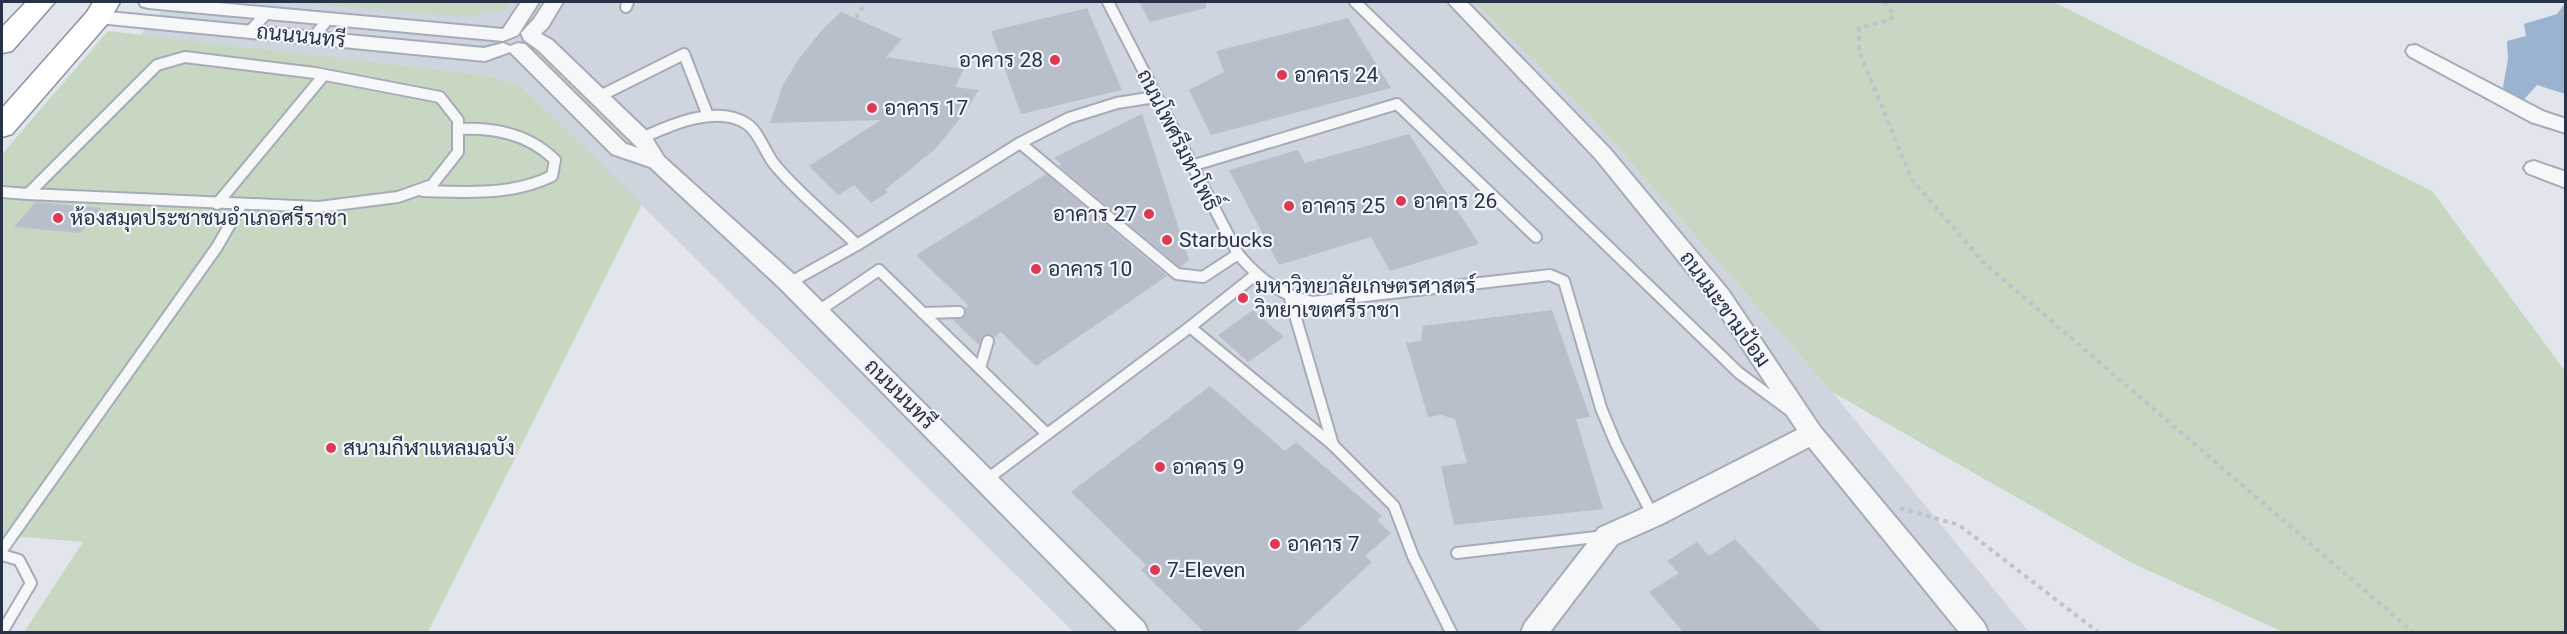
<svg xmlns="http://www.w3.org/2000/svg" width="2567" height="634" font-family="Roboto,Sarabun,sans-serif">
  <rect width="100%" height="100%" fill="#e2e6ec"/>
  <path fill="#cfd5de" d="M170,2H1474L1593,119L1832,392L2029,632H1074L520,85L484,75L140,35Z"/>
  <g fill="#c7d7c2">
    <path d="M292,2H512L507,9L466,17Z"/>
    <path d="M1474,2H2054L2432,191L2565,371V632H2283L2132,563L1832,392L1593,119Z"/>
    <path d="M108,31L484,75L520,85L642,204L428,632H24L83,542L2,535V154Z"/>
  </g>
  <path fill="#99b3d0" d="M2565,3V94L2537,85L2518,106L2503,87L2508,59L2507,41L2526,36L2524,24L2557,14Z"/>
  <g fill="#b8bfca">
    <path d="M1139,2H1206V8L1150,22Z"/>
    <path d="M1087,8L1122,90L1021,114L991,31Z"/>
    <path d="M841,12L902,39L886,57L964,69L955,87L979,90L963,115L936,148L885,190L888,192L871,203L854,185L838,195L809,166L881,120L770,123L783,85L798,60L822,30Z"/>
    <path d="M1348,18L1391,88L1211,135L1189,90L1224,72L1216,51Z"/>
    <path d="M1142,114L1189,260L1180,267L1059,166L1062,164L1054,158Z"/>
    <path d="M1409,134L1479,244L1390,271L1371,237L1279,265L1229,170L1298,150L1305,163Z"/>
    <path d="M1046,174L1167,276L1036,366L1001,332L994,337L990,334L983,335L979,345L953,320L963,318L966,312L965,308L969,306L916,255Z"/>
    <path d="M36,202L101,208L80,233L14,227Z"/>
    <path d="M1253,310L1284,337L1248,362L1218,335Z"/>
    <path d="M1552,310L1590,417L1576,419L1603,509L1454,525L1441,466L1467,463L1455,419L1441,415L1428,417L1406,343L1421,341L1423,326Z"/>
    <path d="M1210,386L1285,451L1296,442L1382,516L1377,520L1391,533L1365,556L1372,562L1295,633H1205L1141,570L1146,565L1071,492Z"/>
    <path d="M1735,539L1823,633H1684L1649,592L1679,573L1667,561L1697,542L1709,556Z"/>
  </g>
  <g fill="none" stroke-linecap="round" stroke-linejoin="round">
    <g stroke="#a6acb7" stroke-width="14">
      <g id="lane">
        <path d="M1108,2L1238,254C1259,279 1280,295 1312,302L1550,275L1564,281L1601,408L1616,444L1653,516"/>
        <path d="M1355,2L1739,373L1789,410"/>
        <path d="M626,7L628,2"/>
        <path d="M250,31L266,14"/>
        <path d="M313,38L328,19"/>
        <path d="M185,57L315,73L440,97L458,120V152L432,185L398,197L319,207L28,194L157,65Z"/>
        <path d="M600,96L684,54L708,116"/>
        <path d="M642,138C670,125 717,104 747,124C759,132 765,153 775,165C798,193 831,219 857,245"/>
        <path d="M1020,143L1177,274L1203,277L1238,254"/>
        <path d="M1191,166L1397,104L1536,237"/>
        <path d="M423,191C468,192 511,196 552,176L555,160C529,134 494,127 458,129"/>
        <path d="M2,192L28,194"/>
        <path d="M217,204L324,75"/>
        <path d="M789,283L857,245L1020,143L1069,118L1117,103L1155,97"/>
        <path d="M1290,298L1333,445"/>
        <path d="M817,312L879,270L1046,433"/>
        <path d="M923,313L959,312"/>
        <path d="M1190,327L1333,445L1394,506L1413,556L1451,632"/>
        <path d="M980,368L988,341"/>
        <path d="M986,480L1190,327L1254,276"/>
        <path d="M2,550L217,247L241,205"/>
        <path d="M1457,553L1605,536"/>
        <path d="M2,555L19,560L31,583L2,632"/>
      </g>
    </g>
    <g stroke="#a6acb7" stroke-width="4">
      <g id="street">
        <path d="M139,2H208L503,29L521,2H539L518,35L503,41L148,8L141,6Z"/>
        <path d="M545,2H563L548,27L541,34L552,40L649,133L664,157L797,277L1144,623L1148,632H1118L781,289L650,167L612,154L510,52L485,61L98,23L91,21L89,17L91,13L98,11L484,48L503,43L510,46L518,43L525,44L626,144L638,148L538,50L524,40L521,33L534,19Z"/>
        <path d="M1448,2H1467L1610,149L1728,290L1820,427L1984,623L1988,632H1959L1809,447L1662,524L1617,544L1550,632H1521L1525,623L1599,528L1644,508L1797,430L1712,302L1596,159Z"/>
        <path d="M2416,45L2545,112L2566,119V133L2531,122L2409,56L2406,51L2409,46Z"/>
        <path d="M2534,161L2566,172V188L2527,173L2524,168L2527,163Z"/>
      </g>
    </g>
    <g stroke="#8793a4" stroke-width="3">
      <g id="highway">
        <path d="M26,2H55L12,51L2,53V27Z"/>
        <path d="M93,2H120L108,23L12,134L2,137V108L87,12Z"/>
      </g>
    </g>
    <g stroke="#c0c4ca" stroke-width="4" stroke-dasharray="4.5 4.5" stroke-linecap="butt">
      <path d="M1884,2L1894,14L1890,20L1859,28V51L1912,180L1984,263L2413,632"/>
      <path d="M856,18L866,2"/>
      <path d="M1900,508L1959,525L2098,632"/>
    </g>
    <use href="#lane" stroke="#f5f7f9" stroke-width="10"/>
    <use href="#street" fill="#f5f7f9" fill-rule="evenodd"/>
    <use href="#highway" fill="#fff" fill-rule="evenodd"/>
  </g>
  <g fill="#de3952" stroke="#f2f5f9" stroke-width="2">
    <circle cx="1055" cy="60" r="6"/>
    <circle cx="1282" cy="75" r="6"/>
    <circle cx="872" cy="108" r="6"/>
    <circle cx="1401" cy="201" r="6"/>
    <circle cx="1289" cy="206" r="6"/>
    <circle cx="1149" cy="214" r="6"/>
    <circle cx="58" cy="218" r="6"/>
    <circle cx="1167" cy="240" r="6"/>
    <circle cx="1036" cy="269" r="6"/>
    <circle cx="1243" cy="298" r="6"/>
    <circle cx="331" cy="448" r="6"/>
    <circle cx="1160" cy="467" r="6"/>
    <circle cx="1275" cy="544" r="6"/>
    <circle cx="1155" cy="570" r="6"/>
  </g>
  <g text-anchor="middle" stroke-width="4.5" stroke-linejoin="round" paint-order="stroke">
    <g font-size="21" fill="#283246" stroke="#f2f5f9">
      <text transform="translate(301 36) rotate(6)" y="7">ถนนนนทรี</text>
      <text transform="translate(1178 140) rotate(63)" y="7">ถนนโพศรีมหาโพธิ์</text>
      <text transform="translate(1725 309) rotate(54)" y="7">ถนนมะขามป้อม</text>
      <text transform="translate(900 394) rotate(45)" y="7">ถนนนนทรี</text>
    </g>
    <g font-size="21" fill="#283246" stroke="#f2f5f9" text-anchor="start">
      <text x="1043" y="67" text-anchor="end">อาคาร 28</text>
      <text x="1294" y="82">อาคาร 24</text>
      <text x="884" y="115">อาคาร 17</text>
      <text x="1413" y="208">อาคาร 26</text>
      <text x="1301" y="213">อาคาร 25</text>
      <text x="1137" y="221" text-anchor="end">อาคาร 27</text>
      <text x="70" y="225">ห้องสมุดประชาชนอำเภอศรีราชา</text>
      <text x="1179" y="247">Starbucks</text>
      <text x="1048" y="276">อาคาร 10</text>
      <text x="1255" y="293">มหาวิทยาลัยเกษตรศาสตร์<tspan x="1255" dy="24">วิทยาเขตศรีราชา</tspan></text>
      <text x="343" y="455">สนามกีฬาแหลมฉบัง</text>
      <text x="1172" y="474">อาคาร 9</text>
      <text x="1287" y="551">อาคาร 7</text>
      <text x="1167" y="577">7-Eleven</text>
    </g>
  </g>
  <rect width="2567" height="634" fill="none" stroke="#283246" stroke-width="6"/>
</svg>
